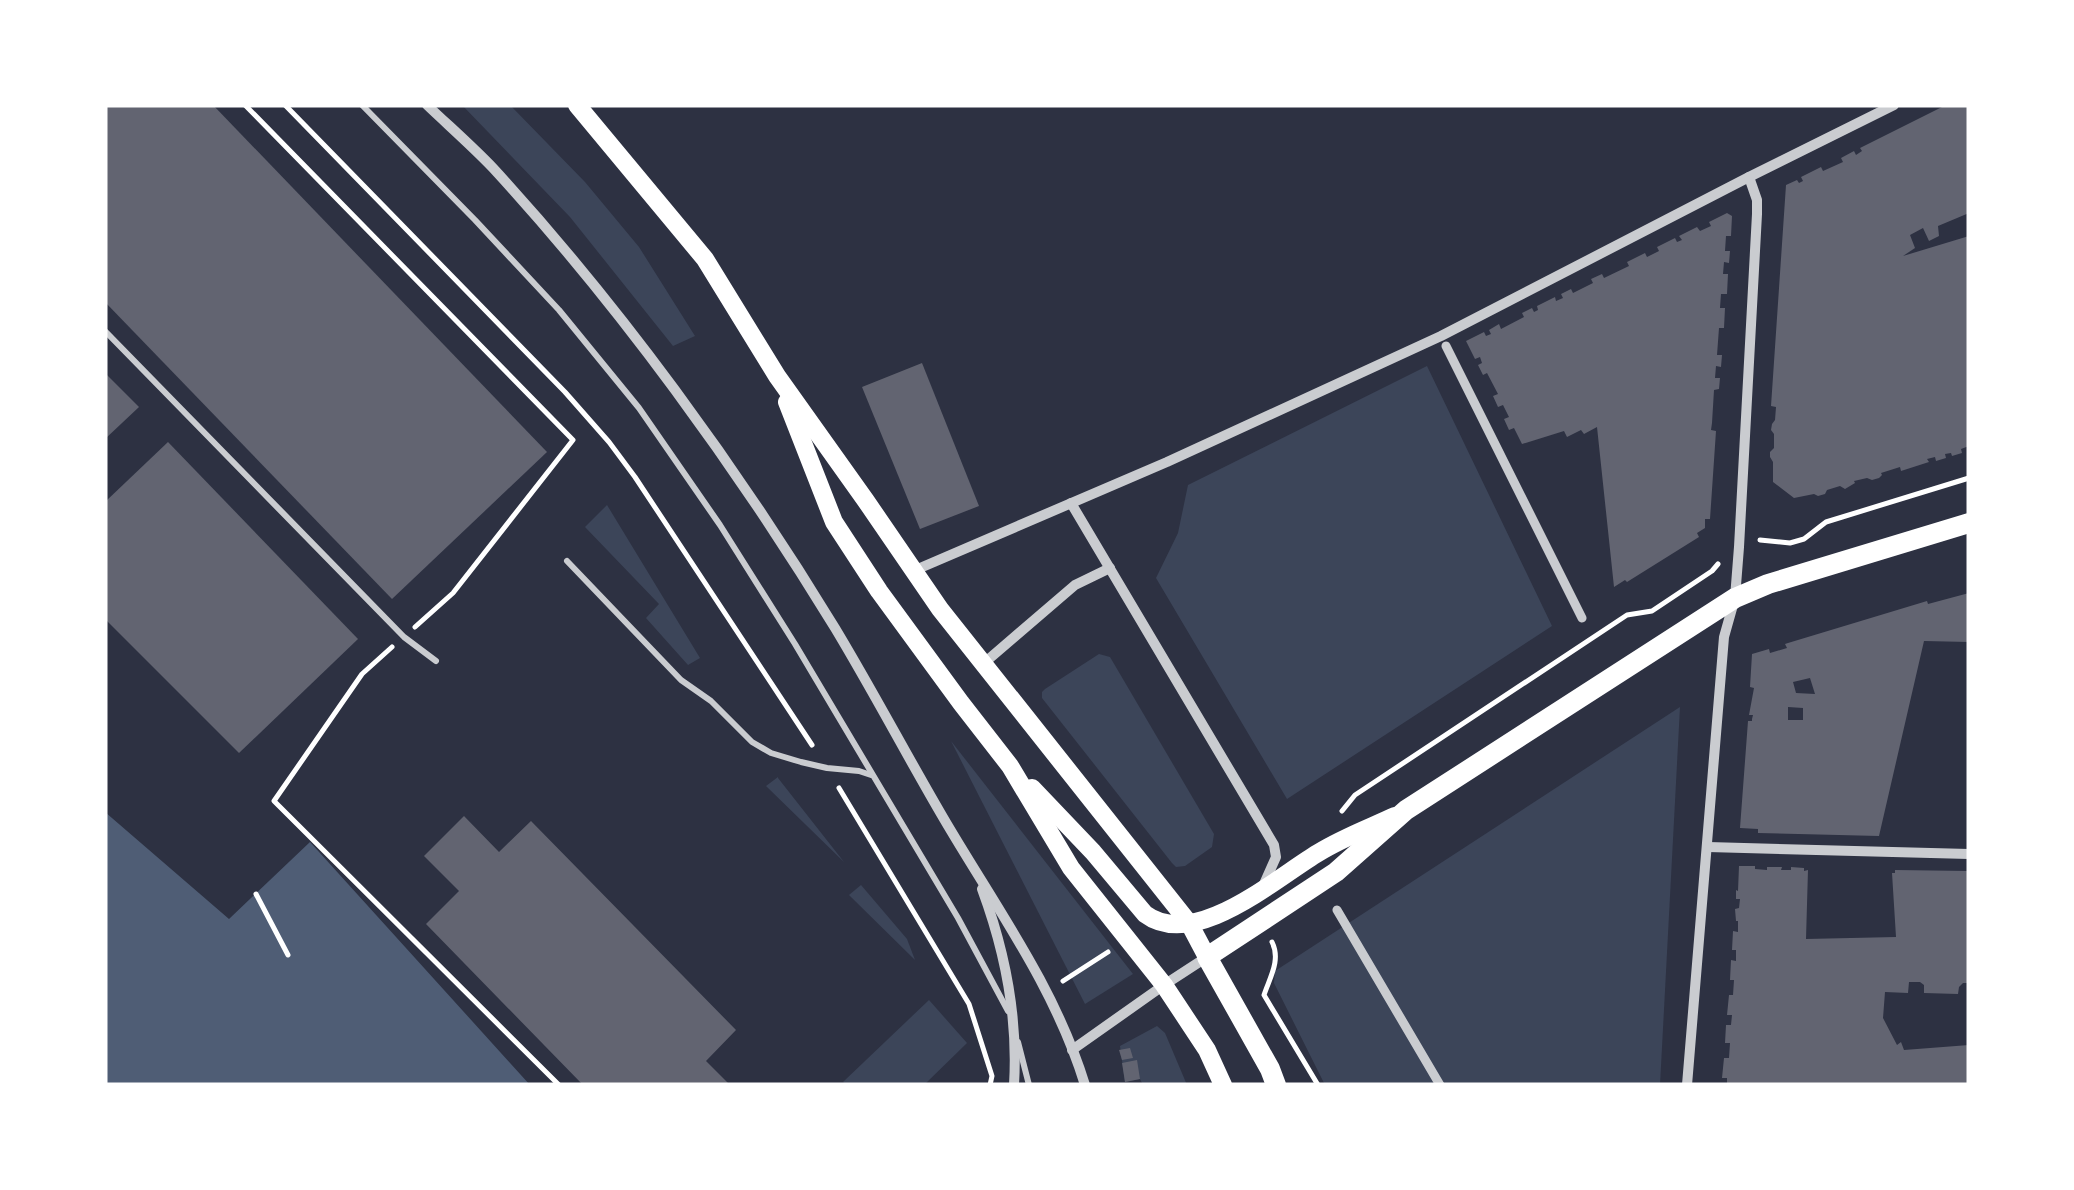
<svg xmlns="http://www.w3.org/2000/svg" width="2074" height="1190" font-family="Signika,sans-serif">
  <rect width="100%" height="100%" fill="#2d3142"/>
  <g fill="#3c4559">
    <path d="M462,105H510L585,182L639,247L695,336L673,346L570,217Z"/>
    <path d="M1427,366L1552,626L1287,799L1156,578L1178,533L1188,485Z"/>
    <path d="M607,505L700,658L688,665L646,618L659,604L585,527Z"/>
    <path d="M1099,654L1110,657L1214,834L1212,847L1185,866L1176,867L1172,863L1042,698V692L1045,689Z"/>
    <path d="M1680,707L1660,1085H1325L1274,983L1275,971Z"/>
    <path d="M951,741L1133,974L1085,1004Z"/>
    <path d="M778,777V778L844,862L766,786Z"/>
    <path d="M861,885L907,939L915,960L849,895Z"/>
    <path d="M929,1000L967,1043L924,1085H847L843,1082Z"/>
    <path d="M1157,1026L1165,1033L1187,1085H1143L1140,1079L1125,1082L1120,1046Z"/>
  </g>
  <path fill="#4f5d75" d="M105,812L229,919L310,842L530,1085H105Z"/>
  <g fill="#626471" fill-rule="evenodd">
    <path d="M105,105H213L547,452L392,599L105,302Z"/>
    <path d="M1946,105H1950L1951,107L1969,105V213L1938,226L1939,236L1929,241L1923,228L1910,235L1915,248L1903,256L1969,236V446L1961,449L1962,453L1952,456L1951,453L1945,454L1946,458L1936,461L1935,457L1927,459L1929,462L1901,471L1900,467L1881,473L1882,475L1879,478L1872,480L1867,478L1854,481L1855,483L1845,489L1840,486L1827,490L1825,494L1818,496L1814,494L1794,498L1773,482V462L1770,457V452L1774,448V434L1771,430L1772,424L1775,420L1776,407L1771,406L1786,185L1797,180L1799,183L1803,181L1801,177L1821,167L1823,171L1843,162L1841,158L1854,151L1856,155L1862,151L1860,148Z"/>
    <path d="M1727,213L1732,216L1731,236H1726L1725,251H1730L1729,263L1724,262L1723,274H1728L1727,294H1721L1720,308H1725L1724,328H1719L1717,355H1722L1721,367L1716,366L1715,378H1720L1719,389L1714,390L1712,423L1711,430L1716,431L1710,519H1705V528L1697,533L1699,537L1627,582L1625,580L1614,587L1597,427L1584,434L1581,430L1567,437L1564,431L1522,444L1514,428L1509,430L1504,419L1509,417L1503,405L1498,407L1493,396L1498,394L1487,373L1483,375L1478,365L1482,363L1480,357L1475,359L1466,341L1484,332L1486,336L1491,334L1489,330L1499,324L1501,329L1524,317L1522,313L1532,308L1534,312L1538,310L1537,306L1555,297L1556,301L1563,298L1561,294L1571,289L1573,293L1593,283L1591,279L1602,274L1604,278L1629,266L1627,262L1645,253L1647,257L1659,251L1657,247L1675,238L1677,242L1682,240L1679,236L1697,227L1700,231L1711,226L1709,222Z"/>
    <path d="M922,363L979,506L920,529L862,387Z"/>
    <path d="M105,373L139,407L105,439Z"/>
    <path d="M168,442L358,639L239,753L105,619V502Z"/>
    <path d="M1969,593V642L1924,641L1879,836L1758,833V829L1740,828L1748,721H1752V719L1753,715H1749L1754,688L1750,687L1752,654L1769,649L1770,653L1787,648L1785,644L1788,643L1927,601L1928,604ZM1810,678L1815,694L1796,693L1793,682ZM1788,707L1803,708V720H1788Z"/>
    <path d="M464,816L499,852L531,821L736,1030L706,1061L730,1085H583L426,924L459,891L424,856Z"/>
    <path d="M1739,866H1755V869L1767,870V867H1782L1781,870H1791V867L1804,868V871L1808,870L1806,939L1896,937L1892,873H1895V870L1969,871V983H1963L1959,987L1958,994L1924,993V985L1920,982H1909L1908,993L1885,992L1883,1018L1897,1045L1901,1042L1904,1050L1969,1045V1085H1727V1078H1722L1724,1058H1729L1730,1043H1725L1726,1025H1731L1732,1015H1727L1729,995H1733L1734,980H1730L1731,960L1736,961V950H1732L1733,931L1738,932V921H1736L1735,909L1739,908L1740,899H1736V890L1738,891Z"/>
    <path d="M1130,1048L1133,1058L1122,1060L1119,1050Z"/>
    <path d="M1137,1060L1140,1079L1125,1082L1122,1063Z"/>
  </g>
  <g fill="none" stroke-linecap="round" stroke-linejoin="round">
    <g stroke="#fff" stroke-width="5">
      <path d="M245,105L573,440L453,593L415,627"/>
      <path d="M285,105L565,392L609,442L635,477L812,745"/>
      <path d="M1760,540L1790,543L1804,539L1826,522L1969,478"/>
      <path d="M392,647L362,674L274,801L559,1085"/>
      <path d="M839,788L969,1004L992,1076L990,1085"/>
      <path d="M1342,811L1355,795L1627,615L1652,611L1712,571L1718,564"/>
      <path d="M256,894L288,955"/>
      <path d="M1272,942C1281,960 1270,977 1264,995L1318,1085"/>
      <path d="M1063,981L1108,952"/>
    </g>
    <g stroke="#caccd0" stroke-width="6">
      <path d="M362,105L475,220L559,310L639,408L720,525L795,644L958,918L1008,1011"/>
      <path d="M105,331L404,637L436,661"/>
      <path d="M567,561L681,680L711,701L752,742L771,753L801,762L827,768L859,771L871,775"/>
      <path d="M1018,1042L1029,1085"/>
    </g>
    <g stroke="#caccd0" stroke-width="9">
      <path d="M1446,346L1582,618"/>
      <path d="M1337,910L1440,1085"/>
    </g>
    <g stroke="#caccd0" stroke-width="10">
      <path d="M427,105C449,126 472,146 493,168C619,305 738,469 835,628C873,691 907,756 944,819C995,906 1055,987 1085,1085"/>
      <path d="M1071,503L1274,845L1276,857L1264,884"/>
      <path d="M913,571L1167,462L1441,336L1749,177L1894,105"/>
      <path d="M983,664L1075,585L1110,568"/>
      <path d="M1708,847L1969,854"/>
      <path d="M982,889C1005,951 1018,1019 1014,1085"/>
      <path d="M1072,1050L1164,985L1207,957"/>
      <path d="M1687,1085L1724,637L1735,598L1739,547L1757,214V200L1749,177"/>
    </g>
    <g stroke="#fff" stroke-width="18">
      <path d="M577,105L705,259L777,376L866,501L940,609L1189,923L1207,957"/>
      <path d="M787,402L834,522L879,591L961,703L1010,766L1071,868L1164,985L1207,1050L1223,1085"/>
      <path d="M1032,788L1093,852L1145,914C1194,951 1276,878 1318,853C1342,838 1369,828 1395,816"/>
    </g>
    <path stroke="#fff" stroke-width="20" d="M1276,1085L1270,1069L1207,957L1336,872L1406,810L1735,598L1768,584L1969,523"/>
  </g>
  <rect width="2074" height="1190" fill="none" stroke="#ffffff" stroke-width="215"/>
</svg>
